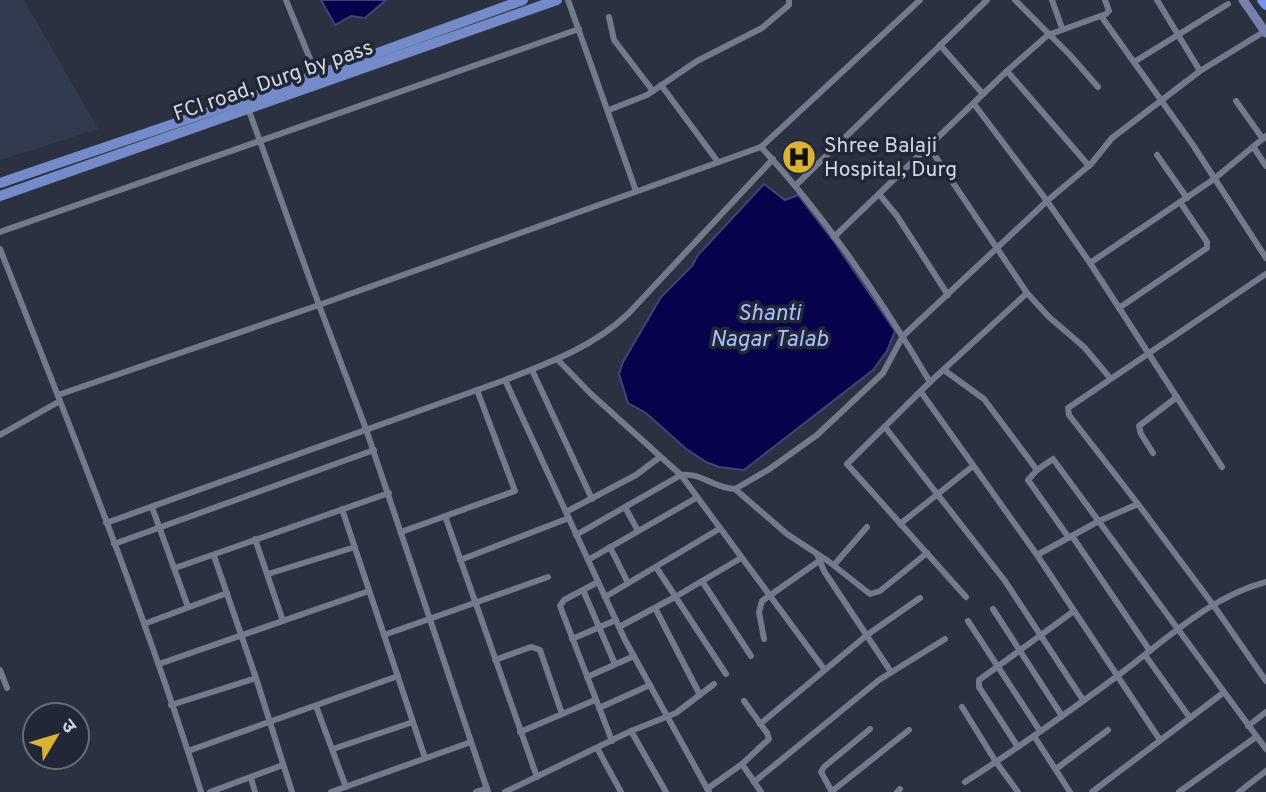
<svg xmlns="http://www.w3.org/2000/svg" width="1266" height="792" font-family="Overpass,'Noto Sans Devanagari',sans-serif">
  <rect width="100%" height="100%" fill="#2b3140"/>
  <path fill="#323a50" d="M0,0H24L98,129L0,160Z"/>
  <g fill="#06024c" stroke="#444279" stroke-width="2">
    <path d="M321,0H386L365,18L351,16L335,25Z"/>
    <path d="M764,184L785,200L798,195L835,243L895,331L887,351L873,370L744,470L719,467L706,462L685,448L646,413L628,403L619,374L623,362L661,297L692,266L698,255Z"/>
  </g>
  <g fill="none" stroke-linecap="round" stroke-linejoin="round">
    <g stroke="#737a8c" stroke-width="6">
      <path d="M286,0L317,76"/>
      <path d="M568,0L636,191"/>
      <path d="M1015,0L1070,55L1098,87"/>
      <path d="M1052,0L1062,28"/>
      <path d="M1157,0L1200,71"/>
      <path d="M1101,16L1193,145L1266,258"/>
      <path d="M609,17L614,40L653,91"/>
      <path d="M940,45L983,94"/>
      <path d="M1134,62L1228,4"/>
      <path d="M1007,71L1089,166"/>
      <path d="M661,85L718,162"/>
      <path d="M1236,101L1263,139"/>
      <path d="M974,104L1047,201L1090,263L1222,467"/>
      <path d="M248,108L319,305L366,429L488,792"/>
      <path d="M609,110L647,95L697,61L762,28L789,5V0"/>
      <path d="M761,147C826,217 881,299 930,382"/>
      <path d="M929,147L1027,293L1049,317L1084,347L1110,378"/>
      <path d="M1254,148L1266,166"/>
      <path d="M1157,155L1187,198"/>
      <path d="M796,185L987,0"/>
      <path d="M879,194L897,216L948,295"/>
      <path d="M0,232L579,29"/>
      <path d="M834,237L1007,71L1048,35L1106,14L1109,11L1105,0"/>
      <path d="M0,249C71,428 143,608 201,792"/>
      <path d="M1090,263L1214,179L1266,136"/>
      <path d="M1119,308L1207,248V242L1180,202"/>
      <path d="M558,360L591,394L681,475L824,669"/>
      <path d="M532,370L592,499"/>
      <path d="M944,370L984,399L1037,470L1053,459L1266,749"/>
      <path d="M505,380L625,640L709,792"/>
      <path d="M921,392L1037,555"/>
      <path d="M58,395L319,305L761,147L920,0"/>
      <path d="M885,427L1005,581L1083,700"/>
      <path d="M0,435L60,401"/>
      <path d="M1153,453L1141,434L1139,426L1177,397"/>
      <path d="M1037,470L1028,480L1069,538"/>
      <path d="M735,489L787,534L828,561L870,594L880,591L927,553"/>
      <path d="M1138,504L1214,606L1266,681"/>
      <path d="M152,507L188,607"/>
      <path d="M625,507L638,531"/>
      <path d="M342,509L425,758"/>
      <path d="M566,512L636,475L660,457"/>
      <path d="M445,516L537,777"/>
      <path d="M106,523L505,380C549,363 593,347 628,314L773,159"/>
      <path d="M900,524L973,466"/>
      <path d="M401,532L515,491L477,390"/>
      <path d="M576,535L681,475C700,472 716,489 735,489L768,470L817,435L883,373L903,336L1047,201L1091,164L1112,138L1200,71L1265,31"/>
      <path d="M1072,536L1150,651"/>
      <path d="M255,539L283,621"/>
      <path d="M114,544L374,450"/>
      <path d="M610,547L628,583"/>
      <path d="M817,554L824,571L891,672"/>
      <path d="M214,556L256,678L292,792"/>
      <path d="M460,560L569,518"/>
      <path d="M588,560L696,498"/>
      <path d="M834,565L867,527"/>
      <path d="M656,567L726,674"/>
      <path d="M175,568L389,493"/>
      <path d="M268,574L355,547"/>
      <path d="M702,581L751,656"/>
      <path d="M598,582L564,600L560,606L612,741"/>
      <path d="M583,590L615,664"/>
      <path d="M605,597L719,529"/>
      <path d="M966,597L847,464L930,382L1027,293"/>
      <path d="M655,608L700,695"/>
      <path d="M993,609L1062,716"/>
      <path d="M968,621L1040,731"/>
      <path d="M144,624L227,593"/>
      <path d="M619,627L675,597L741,558"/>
      <path d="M384,635L548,577"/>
      <path d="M572,639L616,620"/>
      <path d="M764,639L759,612L762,601L819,561"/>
      <path d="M1145,655L1190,718"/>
      <path d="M495,660L528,648L532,647L540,650L562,714"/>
      <path d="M159,664L369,591"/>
      <path d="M0,670L7,688"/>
      <path d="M587,677L634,656"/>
      <path d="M171,705L256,678"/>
      <path d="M316,706L346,787"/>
      <path d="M962,707L996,762L1018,792"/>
      <path d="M599,708L650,685"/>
      <path d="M760,724L867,635L920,598"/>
      <path d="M1248,726L1266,712"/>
      <path d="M631,731L666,792"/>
      <path d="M520,732L595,700"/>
      <path d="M1034,736L1070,792"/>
      <path d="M1160,740L1037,555L1099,521L1138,504L1069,415L1068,408L1266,274"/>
      <path d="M1018,747L979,687V680L1074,611"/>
      <path d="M597,748L621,792"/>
      <path d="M333,749L413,722"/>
      <path d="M188,751L398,676"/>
      <path d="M742,764L769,739L767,733L744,701"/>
      <path d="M1056,769L1108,730"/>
      <path d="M251,778L255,792"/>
      <path d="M754,782L879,680L945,639"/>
      <path d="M965,782C1017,749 1067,713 1116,677C1162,643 1209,597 1266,582"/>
      <path d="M707,789L742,764L761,792"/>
      <path d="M210,792L283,765"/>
      <path d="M331,792L471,742"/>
      <path d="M476,792L487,788"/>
      <path d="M505,792L631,731L676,713L714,684"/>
      <path d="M831,792L909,730"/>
      <path d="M832,792L821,772L824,767L870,729"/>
      <path d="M897,792L900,789"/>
      <path d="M1092,792L1223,693"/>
      <path d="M1179,792L1256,737"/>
      <path d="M1239,792L1266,771"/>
    </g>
    <path stroke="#7482ab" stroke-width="9" d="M1243,0L1266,33"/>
    <g stroke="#758ac9" stroke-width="10">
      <path d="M0,183L317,75L523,0"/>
      <path d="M0,196L557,0"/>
    </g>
    <path stroke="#7794f2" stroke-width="10" d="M1262,0L1266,5"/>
  </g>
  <defs>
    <g id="hospital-disc" transform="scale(1.75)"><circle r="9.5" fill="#dcb233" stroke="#212736"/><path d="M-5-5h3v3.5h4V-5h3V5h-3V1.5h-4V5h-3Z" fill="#111"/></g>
  </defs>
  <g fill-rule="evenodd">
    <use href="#hospital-disc" x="799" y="157"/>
  </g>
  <g text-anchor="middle" stroke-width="7" stroke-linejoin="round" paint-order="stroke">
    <g font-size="21" fill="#d3d7e1" stroke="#212736">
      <text transform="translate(273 80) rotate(-19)" y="7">FCI road, Durg by pass</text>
    </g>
    <g font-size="21" fill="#d3d7e1" stroke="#212736" text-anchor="start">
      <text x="824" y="152">Shree Balaji<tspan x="824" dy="24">Hospital, Durg</tspan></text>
    </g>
    <g font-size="23" font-style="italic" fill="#a8befd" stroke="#212736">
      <text x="769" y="320">Shanti<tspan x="769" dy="26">Nagar Talab</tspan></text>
    </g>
  </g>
  <g transform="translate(56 736) rotate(52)"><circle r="33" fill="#212736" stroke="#686d7a" stroke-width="2"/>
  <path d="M0-5L12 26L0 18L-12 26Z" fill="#dcb233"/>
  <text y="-10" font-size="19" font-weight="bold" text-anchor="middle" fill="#d3d7e1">उ</text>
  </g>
</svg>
